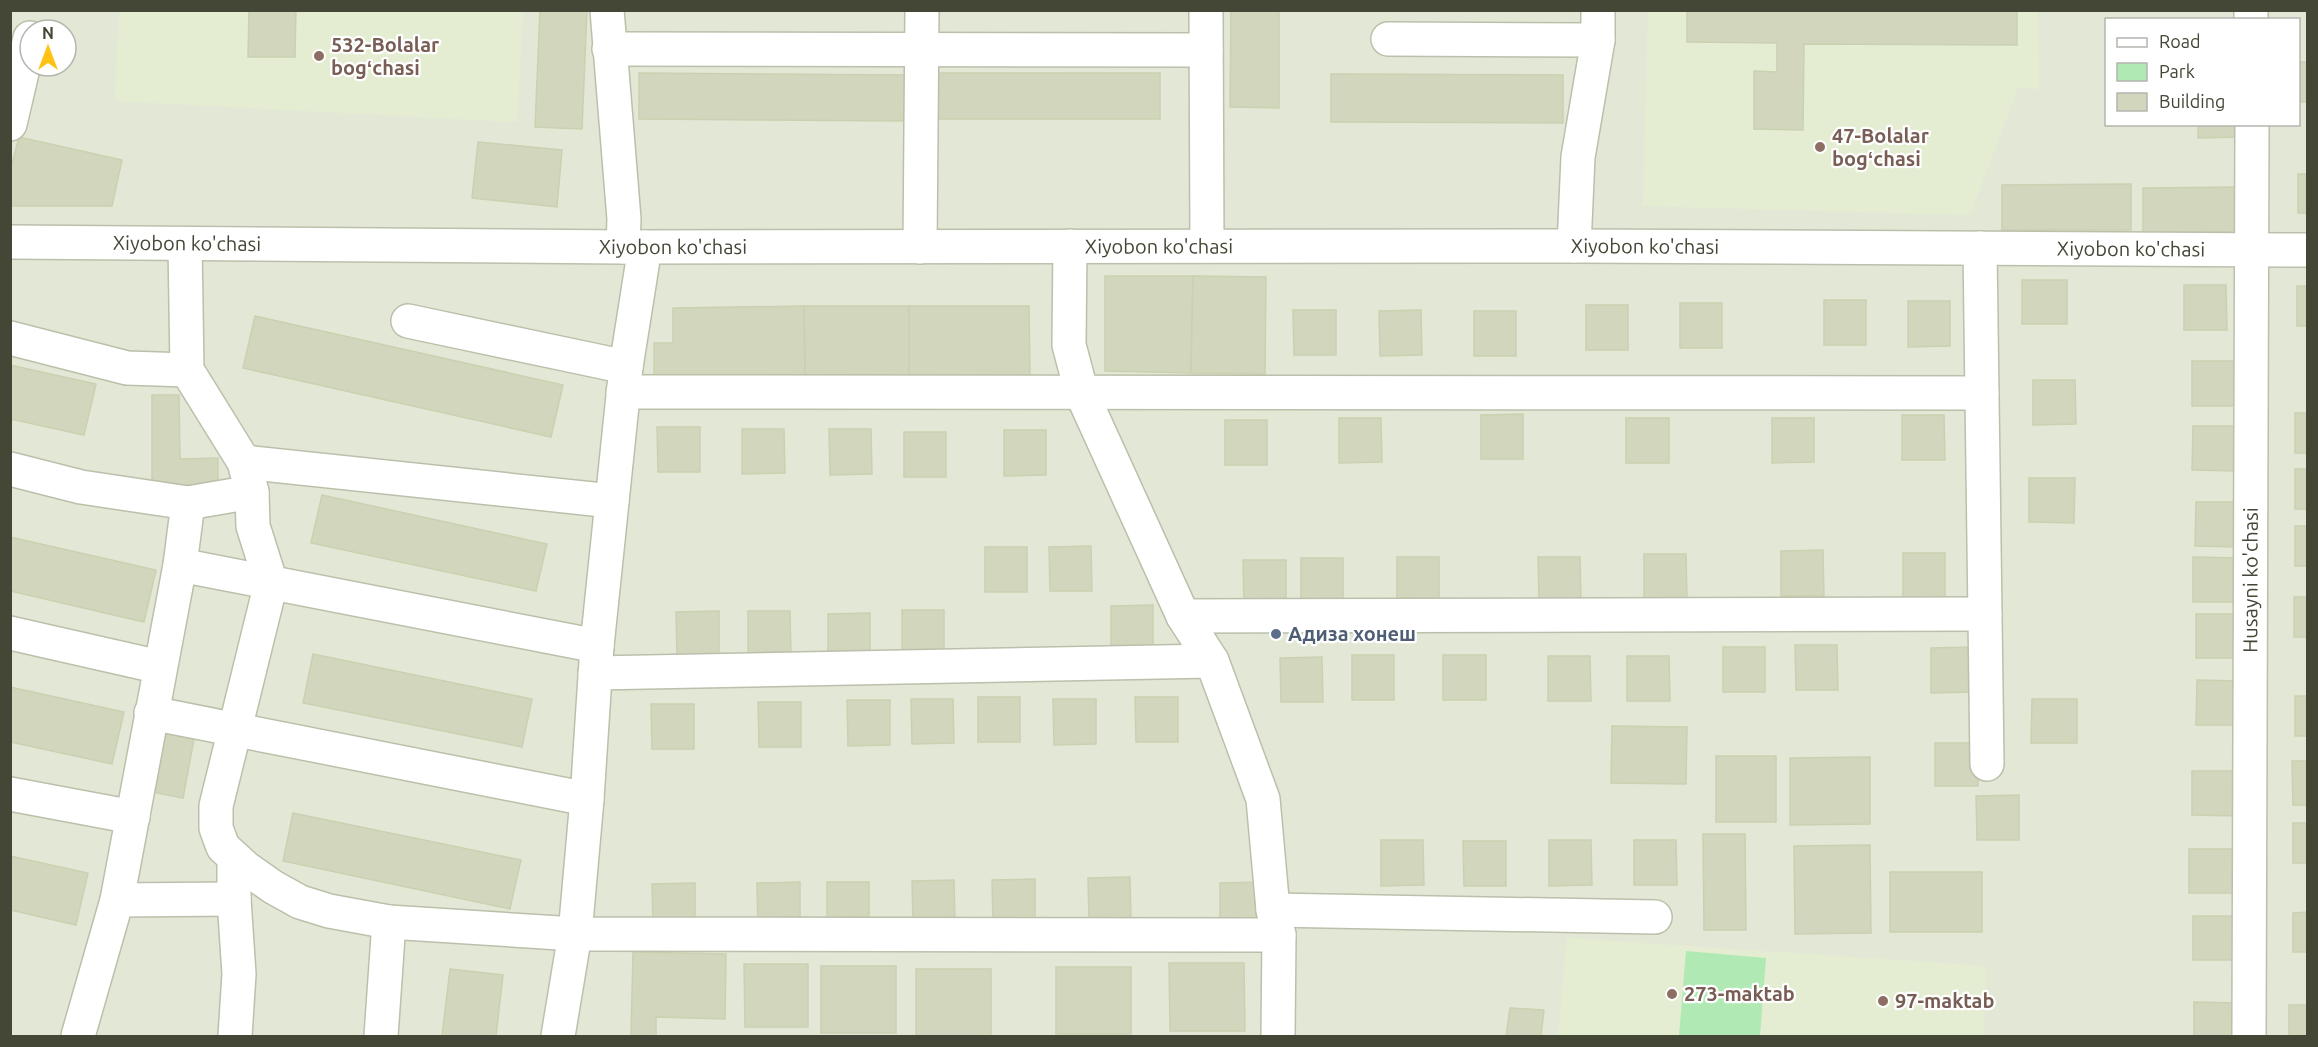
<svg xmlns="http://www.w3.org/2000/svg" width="2318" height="1047" font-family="Ubuntu,sans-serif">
  <rect width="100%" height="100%" fill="#f0f4e8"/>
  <path fill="#e3e8d6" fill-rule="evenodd" d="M10,11H2307V1036H11ZM2106,20H2298V124H2106ZM30,30H66V66H30Z"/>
  <g fill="#e4edd1">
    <path d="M119,11H523L517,122L115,101Z"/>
    <path d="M1648,11H2038L2039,89L2018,88L1970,215L1643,206Z"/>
    <path d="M1567,938L1986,966L1984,1036H1558Z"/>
  </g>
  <path fill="#b0e9b3" d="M1686,951L1766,958L1760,1036H1679Z"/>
  <g fill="#d1d6bd" stroke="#cad1b0" stroke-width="1.5">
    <path d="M249,10H296L295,57H248Z"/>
    <path d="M540,10H587L582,129L535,127Z"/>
    <path d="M1231,10H1279V108L1230,107Z"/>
    <path d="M1687,10H2017V45L1804,44L1803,130L1754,129V71L1777,72V43L1687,42Z"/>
    <rect x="2298" y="62" width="10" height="40"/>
    <path d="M639,73L906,75L905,121L639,119Z"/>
    <rect x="937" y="73" width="223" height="46"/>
    <path d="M1331,74L1563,75V123L1331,122Z"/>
    <path d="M2198,124H2240V137L2198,138Z"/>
    <path d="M19,137L122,160L112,206H10V171Z"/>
    <path d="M478,142L562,150L557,207L472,198Z"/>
    <rect x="2298" y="174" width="10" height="39"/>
    <path d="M2131,184V230H2002V185Z"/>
    <path d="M2241,187V232L2143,233V188Z"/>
    <path d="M1105,276H1193L1191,373L1105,371Z"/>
    <path d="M1193,276L1266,277L1265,374L1191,373Z"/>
    <rect x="2022" y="280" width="45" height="44"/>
    <path d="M2184,285H2226L2227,330H2184Z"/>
    <rect x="2297" y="286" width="11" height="40"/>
    <rect x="1824" y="300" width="42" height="45"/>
    <path d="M1908,301H1950V346L1908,347Z"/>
    <rect x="1680" y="303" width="42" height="45"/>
    <rect x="1586" y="305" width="42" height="45"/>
    <path d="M804,306H909V378H805Z"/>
    <path d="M804,306L805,378L654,380V343H673V308Z"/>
    <path d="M909,306H1029L1030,376L909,378Z"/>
    <path d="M1293,310H1336V355H1294Z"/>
    <path d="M1421,310L1422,355L1380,356L1379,311Z"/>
    <rect x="1474" y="311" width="42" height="45"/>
    <path d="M255,316L563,385L551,437L243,368Z"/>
    <path d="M2192,361H2234L2235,406H2192Z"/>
    <path d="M10,365L96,384L84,435L10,419Z"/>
    <path d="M2033,380H2075L2076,424L2033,425Z"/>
    <path d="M152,395H179L180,459L218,458V485L152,486Z"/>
    <rect x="2295" y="413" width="13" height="40"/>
    <path d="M1523,414V459H1481V415Z"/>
    <path d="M1902,415H1944L1945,460H1902Z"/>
    <path d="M1339,418H1381L1382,462L1339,463Z"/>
    <rect x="1626" y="418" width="43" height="45"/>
    <path d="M1772,418H1814V462L1772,463Z"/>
    <rect x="1225" y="420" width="42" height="45"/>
    <path d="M2193,426H2238V471L2192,470Z"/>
    <path d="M657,427H700V472H658Z"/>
    <path d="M742,429H784L785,473L742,474Z"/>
    <path d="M829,429H871L872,474L830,475Z"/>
    <path d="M1004,430H1046V475L1004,476Z"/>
    <rect x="904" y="432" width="42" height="45"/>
    <rect x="2295" y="469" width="13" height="40"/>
    <path d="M2029,478H2075L2074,523L2029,522Z"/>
    <path d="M322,495L547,544L536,591L311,543Z"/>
    <path d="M2196,502H2241L2240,547L2195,546Z"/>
    <rect x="2295" y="526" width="13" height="40"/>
    <path d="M10,537L156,570L144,622L10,591Z"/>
    <path d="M1091,546L1092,591H1050L1049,547Z"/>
    <rect x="985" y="547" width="42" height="45"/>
    <path d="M1823,550L1824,596H1781V551Z"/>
    <path d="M1903,553H1945V597L1903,598Z"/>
    <path d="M1644,554H1686L1687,599L1644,600Z"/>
    <rect x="1397" y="557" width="42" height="45"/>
    <path d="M1538,557H1580L1581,602H1539Z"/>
    <path d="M2193,557L2239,558L2238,602H2193Z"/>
    <rect x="1301" y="558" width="42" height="45"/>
    <path d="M1243,560H1286V605H1244Z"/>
    <rect x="2294" y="597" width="14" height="40"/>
    <path d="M1153,605V651H1111V606Z"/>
    <rect x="902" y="610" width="42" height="45"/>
    <path d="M719,611V657H677L676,612Z"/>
    <path d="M748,611H790L791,656H748Z"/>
    <path d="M870,613V658H828V614Z"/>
    <rect x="2196" y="614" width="45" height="44"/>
    <path d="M1795,645H1837L1838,690H1796Z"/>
    <rect x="1723" y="647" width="42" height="45"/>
    <path d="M1974,647V692L1931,693V648Z"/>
    <path d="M313,654L532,699L522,747L303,703Z"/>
    <rect x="1352" y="655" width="42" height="45"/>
    <rect x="1443" y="655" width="43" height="45"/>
    <path d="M1548,656H1590L1591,701H1548Z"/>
    <path d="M1627,656H1669L1670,701H1627Z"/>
    <path d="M1322,657L1323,702H1281L1280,658Z"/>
    <path d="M2197,680L2242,681V725H2196Z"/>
    <path d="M10,687L124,712L112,764L10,742Z"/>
    <rect x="2295" y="696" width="13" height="40"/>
    <rect x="978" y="697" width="42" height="45"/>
    <path d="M1135,697H1178V742H1136Z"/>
    <path d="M911,699H953L954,743L912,744Z"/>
    <path d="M1053,699H1096V744L1054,745Z"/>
    <path d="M2032,699H2077V743H2031Z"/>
    <path d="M847,700H890V745L848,746Z"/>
    <path d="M758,702H801V747H759Z"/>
    <path d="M651,704H694V749H652Z"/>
    <path d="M1612,726L1687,727L1686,784L1611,783Z"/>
    <path d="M165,728L195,734L183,798L152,792Z"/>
    <rect x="1935" y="743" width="43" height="43"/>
    <rect x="1716" y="756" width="60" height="66"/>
    <path d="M1870,757V824L1790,825V758Z"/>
    <path d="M2292,761H2308V805H2293Z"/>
    <path d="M2192,771H2238L2237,816L2192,815Z"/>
    <path d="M2019,795V840H1977L1976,796Z"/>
    <path d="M293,813L521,860L510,909L283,861Z"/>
    <rect x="2293" y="823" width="15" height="40"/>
    <path d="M1703,834H1745L1746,930H1704Z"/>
    <path d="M1381,840H1423L1424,885L1381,886Z"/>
    <path d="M1549,840H1591L1592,885L1549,886Z"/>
    <path d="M1634,840H1676L1677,885H1634Z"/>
    <path d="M1463,841H1506V886H1464Z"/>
    <path d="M1870,845L1871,933L1795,934L1794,846Z"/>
    <path d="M2189,849H2235L2234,893H2189Z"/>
    <path d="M10,856L88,873L76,925L10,910Z"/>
    <rect x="1890" y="872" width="92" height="60"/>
    <path d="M1130,877L1131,922H1089L1088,878Z"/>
    <path d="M1035,879V925H993L992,880Z"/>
    <path d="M954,880L955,925H913L912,881Z"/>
    <path d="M800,882V928H758L757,883Z"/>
    <rect x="827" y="882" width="42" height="45"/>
    <path d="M1263,882V928H1220V883Z"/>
    <path d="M695,883V928H653L652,884Z"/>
    <path d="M2308,912V952H2293V913Z"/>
    <path d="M2193,916H2239L2238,960H2193Z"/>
    <path d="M633,952L726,954L725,1019L656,1017V1036H631Z"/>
    <path d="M1169,963H1244L1245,1031H1170Z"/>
    <path d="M744,964H808V1027H745Z"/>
    <rect x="821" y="966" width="75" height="67"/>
    <rect x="1056" y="967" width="75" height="67"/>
    <path d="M450,969L503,975L496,1036H442Z"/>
    <rect x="916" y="969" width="75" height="67"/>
    <path d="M2194,1002L2239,1003V1036H2194Z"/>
    <rect x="2289" y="1005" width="19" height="31"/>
    <path d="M1510,1008L1544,1010L1541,1036H1506Z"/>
  </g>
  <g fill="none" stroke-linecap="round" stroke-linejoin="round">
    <g stroke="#bac0aa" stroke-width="36">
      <g id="minor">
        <path d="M607,10L624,219L623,247"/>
        <path d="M1206,10L1207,246"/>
        <path d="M2251,10V20"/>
        <path d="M1388,39L1598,40"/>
        <path d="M609,49L1206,50"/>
        <path d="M10,124L30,38"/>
        <path id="s1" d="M10,242L623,247L1574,246L2308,250"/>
        <path d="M1070,246L1069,345L1082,394L1183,616L1212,661L1263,799L1273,910L1279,935L1278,1036"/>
        <path d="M1574,246L1578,157L1598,40V10"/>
        <path d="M920,247L922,10"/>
        <path d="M1980,248L1987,764"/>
        <path d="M408,321L626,367"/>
        <path d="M10,338L127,368L187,370"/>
        <path d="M623,392L1982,393"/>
        <path d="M244,462L612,501"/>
        <path d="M10,469L81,487L188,503"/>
        <path d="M252,492L253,526L271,583L216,806V828L223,847L246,868L273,887L300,902L329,911L389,922L575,934L1279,935"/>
        <path d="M180,565L597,646"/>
        <path d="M1183,616L1985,614"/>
        <path d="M10,633L160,667"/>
        <path d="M595,673L1212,661"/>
        <path d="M151,713L587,799"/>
        <path d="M10,794L133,817"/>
        <path d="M234,858V899L239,974L235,1036"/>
        <path d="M117,900L234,899"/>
        <path d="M1273,910L1655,917"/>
        <path d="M78,1036L117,900L180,565L188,503L252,492L244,462L187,370L185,244"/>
        <path d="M381,1036L389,922"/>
        <path d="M558,1036L575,934L587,799L597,646L626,367L645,247"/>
        <path id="s2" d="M2249,1036L2252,124"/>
      </g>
    </g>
    <use href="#minor" stroke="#fff" stroke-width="33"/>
  </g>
  <g fill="#8d6e63" stroke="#fff" stroke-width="2">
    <circle cx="319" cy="56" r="6"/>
    <circle cx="1820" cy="147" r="6"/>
    <circle cx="1672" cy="994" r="6"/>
    <circle cx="1883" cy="1001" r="6"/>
  </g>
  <circle fill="#5c6f8a" stroke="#fff" stroke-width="2" cx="1276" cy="634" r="6"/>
  <g text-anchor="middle" stroke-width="4.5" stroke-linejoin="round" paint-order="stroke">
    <g font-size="20" font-weight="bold" fill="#785e54" stroke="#fff" text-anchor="start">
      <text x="331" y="52">532-Bolalar<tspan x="331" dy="23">bogʻchasi</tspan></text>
      <text x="1832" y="143">47-Bolalar<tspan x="1832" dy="23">bogʻchasi</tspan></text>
      <text x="1684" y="1001">273-maktab</text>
      <text x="1895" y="1008">97-maktab</text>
    </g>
    <g font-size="20" fill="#444736" stroke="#fff">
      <text dy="7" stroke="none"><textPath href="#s1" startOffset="177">Xiyobon ko'chasi</textPath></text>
      <text dy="7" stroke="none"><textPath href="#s1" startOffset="1149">Xiyobon ko'chasi</textPath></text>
      <text dy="7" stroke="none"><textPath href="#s1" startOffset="1635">Xiyobon ko'chasi</textPath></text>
      <text dy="7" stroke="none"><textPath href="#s1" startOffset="663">Xiyobon ko'chasi</textPath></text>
      <text dy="7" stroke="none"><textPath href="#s1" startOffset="2121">Xiyobon ko'chasi</textPath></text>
      <text dy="7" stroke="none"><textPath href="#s2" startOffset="456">Husayni ko'chasi</textPath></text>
    </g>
    <g font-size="20" font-weight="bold" fill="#4e5e75" stroke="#fff" text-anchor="start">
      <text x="1288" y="641">Адиза хонеш</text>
    </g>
  </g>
  <rect width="2318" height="1047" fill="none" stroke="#444736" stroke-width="24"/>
  <rect x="2105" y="18" width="195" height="108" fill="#ffffff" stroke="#b4b5af" stroke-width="1.5"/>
  <rect x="2117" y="38" width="30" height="9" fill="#ffffff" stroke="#b4b5af" stroke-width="1.5"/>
  <text x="2159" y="48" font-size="18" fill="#444736">Road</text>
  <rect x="2117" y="63" width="30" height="18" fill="#b0e9b3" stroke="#b4b5af" stroke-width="1.5"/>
  <text x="2159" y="78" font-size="18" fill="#444736">Park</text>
  <rect x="2117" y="93" width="30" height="18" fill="#d1d6bd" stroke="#b4b5af" stroke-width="1.5"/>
  <text x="2159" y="108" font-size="18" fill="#444736">Building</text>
  <g transform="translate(48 48)"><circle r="28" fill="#ffffff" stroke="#b4b5af" stroke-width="1.5"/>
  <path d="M0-4.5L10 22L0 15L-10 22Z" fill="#fdc316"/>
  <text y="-9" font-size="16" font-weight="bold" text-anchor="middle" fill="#444736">N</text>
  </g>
</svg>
